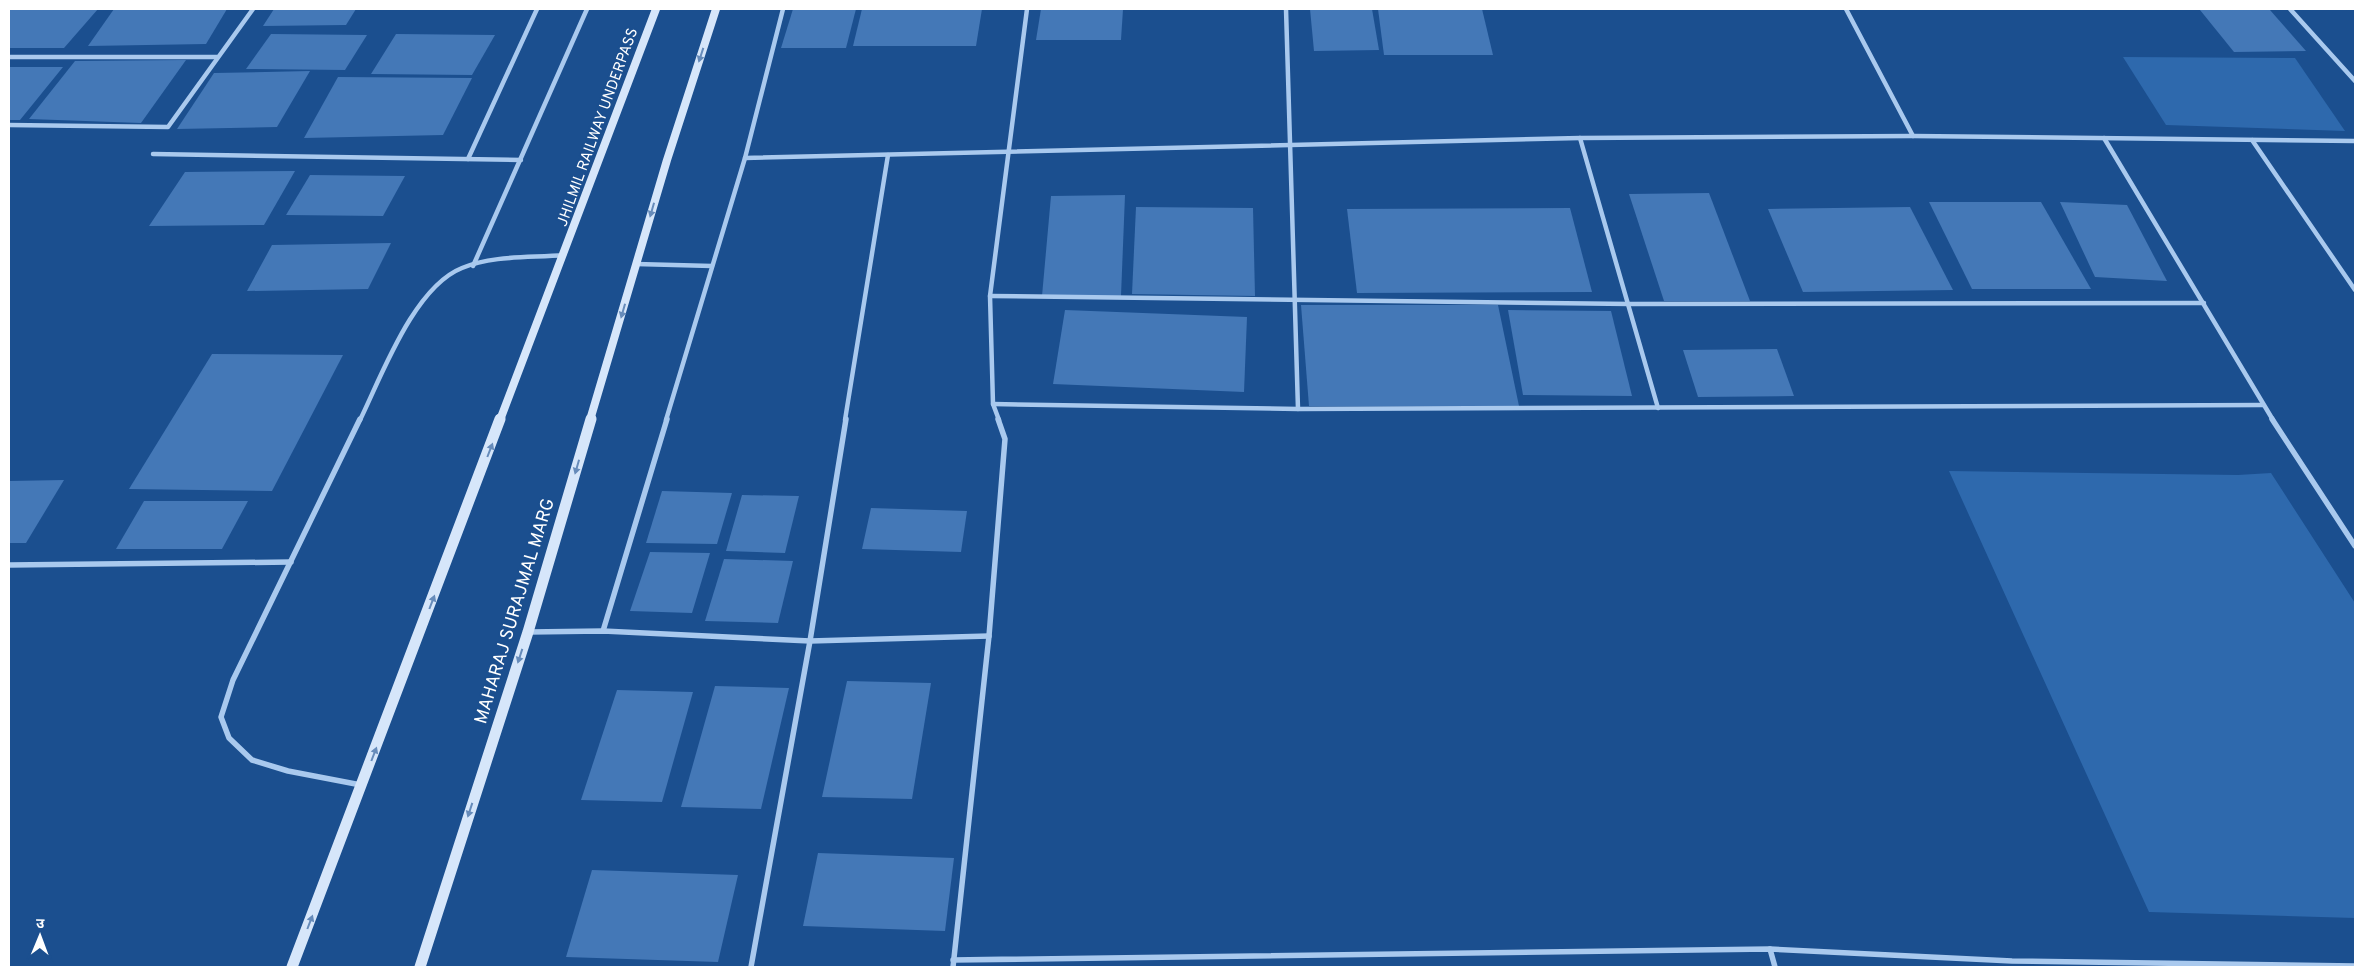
<svg xmlns="http://www.w3.org/2000/svg" width="2364" height="976" font-family="Overpass,'Noto Sans Devanagari',sans-serif">
  <rect width="100%" height="100%" fill="#1b4f8f"/>
  <g fill="#2e69ad">
    <path d="M2123,57L2295,58L2345,131L2166,125Z"/>
    <path d="M1949,471L2238,475L2271,473L2355,603V918L2149,912Z"/>
  </g>
  <g fill="#4478b7">
    <path d="M9,9H98L64,48H9Z"/>
    <path d="M114,9H227L206,44L88,46Z"/>
    <path d="M274,9H356L346,25L263,26Z"/>
    <path d="M793,9H856L846,48H781Z"/>
    <path d="M862,9H982L976,46H853Z"/>
    <path d="M1041,9H1123L1121,40H1036Z"/>
    <path d="M1310,9H1372L1379,50L1314,51Z"/>
    <path d="M1378,9H1482L1493,55H1384Z"/>
    <path d="M2200,10H2270L2306,51L2234,52Z"/>
    <path d="M271,34L367,35L345,70L246,69Z"/>
    <path d="M396,34L495,35L472,75L371,74Z"/>
    <path d="M186,60L141,123L29,119L75,61Z"/>
    <path d="M9,67H63L20,120H9Z"/>
    <path d="M310,71L277,127L177,129L214,73Z"/>
    <path d="M338,77L472,78L443,135L304,138Z"/>
    <path d="M295,171L264,225L149,226L185,172Z"/>
    <path d="M310,175L405,176L383,216L286,215Z"/>
    <path d="M1709,193L1750,301H1664L1629,194Z"/>
    <path d="M1125,195L1121,296H1042L1051,196Z"/>
    <path d="M1929,202H2041L2091,289H1972Z"/>
    <path d="M2060,202L2127,205L2167,281L2095,277Z"/>
    <path d="M1136,207L1253,208L1255,296L1132,294Z"/>
    <path d="M1910,207L1953,290L1803,292L1768,209Z"/>
    <path d="M1570,208L1592,292L1357,293L1347,209Z"/>
    <path d="M391,243L368,289L247,291L272,245Z"/>
    <path d="M1301,305H1498L1519,406H1309Z"/>
    <path d="M1065,310L1247,317L1244,392L1053,384Z"/>
    <path d="M1508,310L1611,311L1632,396L1523,395Z"/>
    <path d="M1777,349L1794,396L1698,397L1683,350Z"/>
    <path d="M212,354L343,355L272,491L129,489Z"/>
    <path d="M64,480L26,543H9V481Z"/>
    <path d="M662,491L732,493L717,544L646,543Z"/>
    <path d="M742,495L799,496L785,553L726,551Z"/>
    <path d="M144,501H248L222,549H116Z"/>
    <path d="M871,508L967,511L961,552L862,549Z"/>
    <path d="M650,552L710,553L692,613L630,611Z"/>
    <path d="M724,559L793,561L778,623L705,621Z"/>
    <path d="M847,681L931,683L912,799L822,797Z"/>
    <path d="M715,686L789,688L761,809L681,807Z"/>
    <path d="M617,690L693,692L662,802L581,800Z"/>
    <path d="M818,853L954,858L945,931L803,926Z"/>
    <path d="M592,870L738,875L718,962L566,957Z"/>
  </g>
  <g fill="none" stroke-linecap="round" stroke-linejoin="round">
    <g stroke="#a9c9ee" stroke-width="4.5">
      <path d="M1286,9L1298,409"/>
      <path d="M1846,9L1913,136"/>
      <path d="M2290,9L2355,81"/>
      <path d="M9,57H217"/>
      <path d="M9,125L168,127L253,9"/>
      <path d="M1580,138L1658,408"/>
      <path d="M2104,138L2273,420"/>
      <path d="M2252,140L2355,290"/>
      <path d="M153,154L521,160"/>
      <path d="M745,158L1580,138L1913,136L2355,141"/>
      <path d="M468,159L537,9"/>
      <path d="M636,264L712,266"/>
      <path d="M473,266L587,9"/>
      <path d="M990,296L1630,304L2204,303"/>
      <path d="M993,404L1298,409L2263,405"/>
      <path d="M360,420C382,375 414,287 462,268C493,255 531,258 564,255"/>
      <path d="M666,420L745,158L783,9"/>
      <path d="M845,420L888,155"/>
      <path d="M999,420L993,404L990,296L1027,9"/>
    </g>
    <g stroke="#a9c9ee" stroke-width="5.5">
      <path d="M360,419L233,680L221,717L229,738L252,760L288,771L361,785"/>
      <path d="M2272,419L2355,546"/>
      <path d="M9,565L291,562"/>
      <path d="M603,631L667,419"/>
      <path d="M529,632L603,631L810,641L989,636"/>
      <path d="M1770,949L1775,967"/>
      <path d="M953,960L1770,949L2012,961L2355,966"/>
      <path d="M751,967L810,641L846,419"/>
      <path d="M953,967L989,636L1005,439L998,419"/>
    </g>
    <g stroke="#d6e6fa" stroke-width="8">
      <path d="M500,420L656,9"/>
      <path d="M590,420L667,160L716,9"/>
    </g>
    <g stroke="#d6e6fa" stroke-width="11">
      <path d="M292,967L500,419"/>
      <path d="M420,967L528,632L591,419"/>
    </g>
  </g>
  <defs><path id="oneway-solid" d="M-6-.8H1V-3.2L6.5 0L1 3.2V.8H-6Z" transform="scale(1.25)"/></defs>
  <g fill="#668bba">
    <use href="#oneway-solid" transform="translate(701 55) rotate(108)"/>
    <use href="#oneway-solid" transform="translate(652 210) rotate(106)"/>
    <use href="#oneway-solid" transform="translate(623 311) rotate(106)"/>
    <use href="#oneway-solid" transform="translate(490 450) rotate(-69)"/>
    <use href="#oneway-solid" transform="translate(577 467) rotate(106)"/>
    <use href="#oneway-solid" transform="translate(432 602) rotate(-69)"/>
    <use href="#oneway-solid" transform="translate(520 656) rotate(108)"/>
    <use href="#oneway-solid" transform="translate(374 754) rotate(-69)"/>
    <use href="#oneway-solid" transform="translate(470 810) rotate(108)"/>
    <use href="#oneway-solid" transform="translate(310 922) rotate(-69)"/>
  </g>
  <g text-anchor="middle" stroke-width="4" stroke-linejoin="round" paint-order="stroke">
    <g font-size="15" fill="#fff" stroke="#1b4f8f">
      <text transform="translate(597 127) rotate(-70)" y="5">JHILMIL RAILWAY UNDERPASS</text>
    </g>
    <g font-size="18" fill="#fff" stroke="#1b4f8f">
      <text transform="translate(514 611) rotate(-73)" y="6">MAHARAJ SURAJMAL MARG</text>
    </g>
  </g>
  <rect width="2364" height="976" fill="none" stroke="#ffffff" stroke-width="20"/>
  <g transform="translate(40 936) rotate(1)" stroke="#1b4f8f" stroke-width="4" paint-order="stroke">
  <path d="M0-4L9 19L0 12L-9 19Z" fill="#ffffff"/>
  <text y="-8" font-size="14" font-weight="bold" text-anchor="middle" fill="#ffffff">उ</text>
  </g>
</svg>
